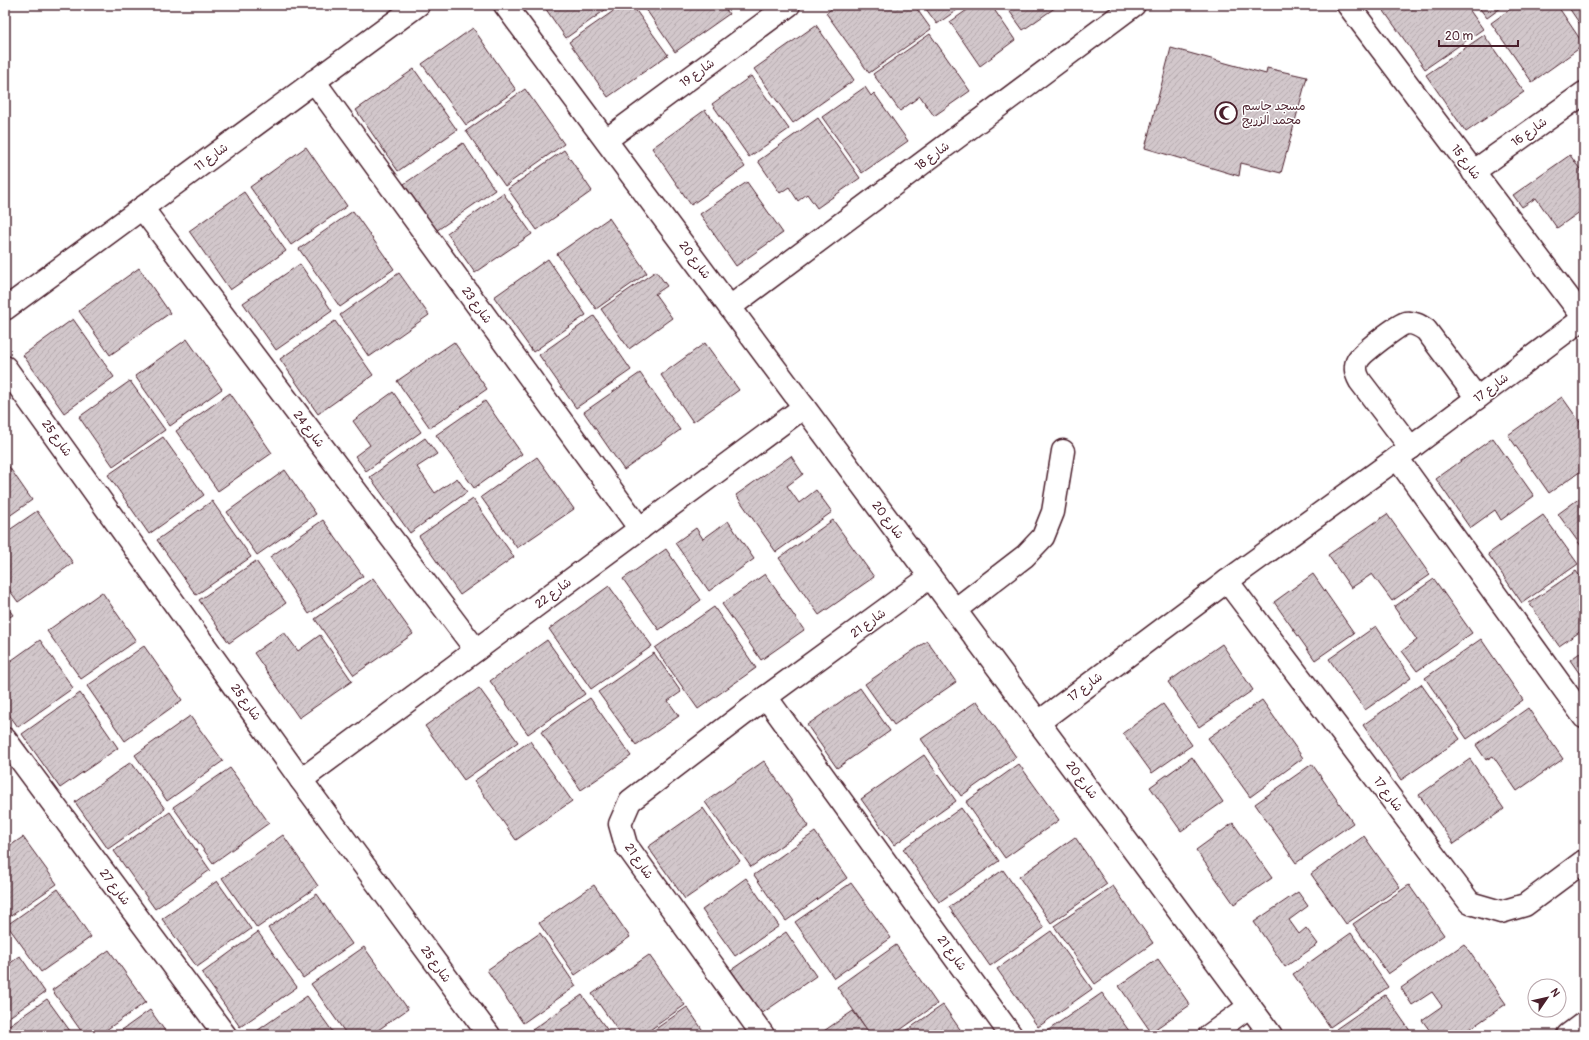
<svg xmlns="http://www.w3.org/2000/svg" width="1589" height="1040" font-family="Pangolin,'Playpen Sans Arabic',sans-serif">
  <defs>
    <pattern id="building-hatch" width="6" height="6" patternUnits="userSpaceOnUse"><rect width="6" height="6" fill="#d2c7cb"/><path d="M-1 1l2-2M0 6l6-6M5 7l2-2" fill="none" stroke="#b6aaae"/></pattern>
  </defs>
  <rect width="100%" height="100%" fill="#fff"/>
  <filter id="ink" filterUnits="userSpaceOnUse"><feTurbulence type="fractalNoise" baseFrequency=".025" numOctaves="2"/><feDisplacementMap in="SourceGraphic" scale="8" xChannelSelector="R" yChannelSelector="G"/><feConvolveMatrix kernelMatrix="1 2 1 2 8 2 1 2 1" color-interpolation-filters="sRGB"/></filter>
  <g filter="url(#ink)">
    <g fill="url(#building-hatch)" stroke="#4a1f2b">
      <path d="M543,5H612L566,38Z"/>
      <path d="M622,5H632L668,55L608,97L569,42Z"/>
      <path d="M643,5H723L729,14L675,52Z"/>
      <path d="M837,5H914L931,29L869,73L826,13Z"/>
      <path d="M923,5H964L937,24Z"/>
      <path d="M974,5H991L1015,40L980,66L950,22Z"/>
      <path d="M1005,5H1059L1023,30Z"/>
      <path d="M1393,5H1466L1483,29L1425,69L1384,11Z"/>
      <path d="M1477,5H1505L1487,18Z"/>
      <path d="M1516,5H1557L1584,45L1532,82L1491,23Z"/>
      <path d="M1567,5H1584V30Z"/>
      <path d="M816,25L854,80L793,123L754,69Z"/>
      <path d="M473,28L516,90L466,125L422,64Z"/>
      <path d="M930,34L970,91L934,116L920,96L900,111L873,74Z"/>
      <path d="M1484,35L1524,92L1466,132L1426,75Z"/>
      <path d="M1171,48L1266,74L1267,68L1307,77L1281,173L1241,163L1239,176L1145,148Z"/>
      <path d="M414,69L457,130L398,171L356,110Z"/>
      <path d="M751,76L789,129L749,157L712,104Z"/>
      <path d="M865,87L871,96L874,93L908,141L862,173L822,117Z"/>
      <path d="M525,89L564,144L505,186L466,131Z"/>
      <path d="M705,110L745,167L691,205L652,148Z"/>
      <path d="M818,118L860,178L817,208L807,194L798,201L789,187L780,193L758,161Z"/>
      <path d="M463,143L495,190L436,231L404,184Z"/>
      <path d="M306,147L347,206L291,245L250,187Z"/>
      <path d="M564,150L592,191L537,230L508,189Z"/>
      <path d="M1570,155L1584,175V209L1557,228L1536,198L1522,207L1513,195Z"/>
      <path d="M747,182L783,233L736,266L700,214Z"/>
      <path d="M244,192L286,251L230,290L189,231Z"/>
      <path d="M503,193L532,234L475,273L447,233Z"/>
      <path d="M353,211L394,269L340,307L299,249Z"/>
      <path d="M609,218L647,273L596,309L557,254Z"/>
      <path d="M548,259L586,315L533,352L494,297Z"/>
      <path d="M300,264L332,311L276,350L243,303Z"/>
      <path d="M139,268L170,313L110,355L79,311Z"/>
      <path d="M656,271L667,286L655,294L672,318L629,349L601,309Z"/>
      <path d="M399,273L429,315L369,357L340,315Z"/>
      <path d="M594,316L631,370L576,408L539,355Z"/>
      <path d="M73,319L114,377L64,413L23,355Z"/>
      <path d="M335,321L373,375L318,414L280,359Z"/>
      <path d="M187,339L222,389L170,426L135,376Z"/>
      <path d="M454,342L487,389L430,428L397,381Z"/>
      <path d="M705,343L739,390L693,422L661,375Z"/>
      <path d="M640,373L680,430L624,470L584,412Z"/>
      <path d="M130,381L165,430L113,466L79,417Z"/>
      <path d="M393,392L421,432L366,471L355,456L370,445L353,421Z"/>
      <path d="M230,393L272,453L218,491L176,431Z"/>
      <path d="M1562,397L1584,428V469L1549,493L1508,435Z"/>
      <path d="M485,401L522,454L474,488L436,435Z"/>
      <path d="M163,437L204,495L149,534L108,475Z"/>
      <path d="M425,438L437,454L417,467L435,493L457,478L467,492L410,533L370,477Z"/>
      <path d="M1493,438L1534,496L1501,520L1495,510L1470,528L1436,479Z"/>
      <path d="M791,456L803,474L787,486L799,503L816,490L832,512L776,552L736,495Z"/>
      <path d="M537,457L574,509L517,548L481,497Z"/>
      <path d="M5,461L32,500L5,519Z"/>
      <path d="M285,470L316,514L257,555L227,512Z"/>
      <path d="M1584,495V550L1558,514Z"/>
      <path d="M473,499L514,557L460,595L419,536Z"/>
      <path d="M212,501L251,557L196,595L157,540Z"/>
      <path d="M37,511L73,563L18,602L5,584V533Z"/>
      <path d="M1387,514L1430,575L1392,601L1372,574L1351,588L1328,555Z"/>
      <path d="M1543,515L1578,564L1522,603L1488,554Z"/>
      <path d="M323,520L363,576L309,614L270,557Z"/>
      <path d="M833,520L874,577L819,615L779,558Z"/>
      <path d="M728,521L754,559L709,591L675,543L696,528L703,539Z"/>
      <path d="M666,549L701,600L659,630L623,579Z"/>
      <path d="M256,561L286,603L229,643L199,600Z"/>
      <path d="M1576,571L1584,582V629L1559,646L1529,603Z"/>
      <path d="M765,574L804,630L761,660L722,604Z"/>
      <path d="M1313,574L1354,633L1315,660L1274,602Z"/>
      <path d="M373,578L413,634L354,675L315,619Z"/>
      <path d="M1434,579L1472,633L1417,671L1402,651L1417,640L1394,607Z"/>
      <path d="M609,586L652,646L591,689L549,629Z"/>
      <path d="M102,592L136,641L81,679L47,631Z"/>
      <path d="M5,604L13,615L5,620Z"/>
      <path d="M714,607L756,668L698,709L655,648Z"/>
      <path d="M1376,626L1411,678L1365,710L1329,659Z"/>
      <path d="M284,632L298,651L320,635L352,681L299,718L254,653Z"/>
      <path d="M1481,639L1523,700L1467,739L1425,678Z"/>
      <path d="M40,640L73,688L18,727L5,709V665Z"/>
      <path d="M547,640L585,694L528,734L490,681Z"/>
      <path d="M927,641L956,682L894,725L865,684Z"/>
      <path d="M1222,644L1253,690L1199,727L1168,682Z"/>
      <path d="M144,646L182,700L125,741L87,686Z"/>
      <path d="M1584,650V680L1570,660Z"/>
      <path d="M654,653L681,692L668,701L679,716L636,745L598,692Z"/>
      <path d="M1421,684L1460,739L1401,780L1363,725Z"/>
      <path d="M479,688L518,742L464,780L425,726Z"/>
      <path d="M860,688L890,731L837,768L807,725Z"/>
      <path d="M80,693L118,748L60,788L22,734Z"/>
      <path d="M590,698L631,756L581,790L541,732Z"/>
      <path d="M1262,700L1303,758L1250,797L1208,738Z"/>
      <path d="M977,701L1016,757L961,796L921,739Z"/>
      <path d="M1163,704L1192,745L1152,773L1123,733Z"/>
      <path d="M1528,708L1563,759L1517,791L1493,756L1486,760L1476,745Z"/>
      <path d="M190,716L223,761L167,801L135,755Z"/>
      <path d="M530,741L572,801L516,840L474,781Z"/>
      <path d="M924,755L956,801L894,845L861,799Z"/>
      <path d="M1192,757L1223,802L1181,831L1150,787Z"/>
      <path d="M1470,759L1504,809L1454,844L1419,795Z"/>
      <path d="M764,761L809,826L751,867L705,802Z"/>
      <path d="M131,762L165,809L108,849L75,802Z"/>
      <path d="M1019,764L1059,820L1005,858L966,802Z"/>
      <path d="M1312,764L1353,823L1296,863L1255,804Z"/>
      <path d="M230,768L269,823L213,863L173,807Z"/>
      <path d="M703,808L740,861L685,899L648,847Z"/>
      <path d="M961,808L999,861L939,902L903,849Z"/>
      <path d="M170,812L210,870L155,909L114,851Z"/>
      <path d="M1233,823L1272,878L1234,904L1196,850Z"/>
      <path d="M815,832L847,878L786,921L754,875Z"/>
      <path d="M283,835L318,886L257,928L222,878Z"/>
      <path d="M1364,836L1400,887L1346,924L1311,874Z"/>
      <path d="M23,837L57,884L5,920V849Z"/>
      <path d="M1075,837L1107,884L1051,923L1019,877Z"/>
      <path d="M1003,870L1044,928L990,966L949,907Z"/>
      <path d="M746,878L779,926L735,956L702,910Z"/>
      <path d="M217,881L251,929L197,967L162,919Z"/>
      <path d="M851,883L891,938L834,978L795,922Z"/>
      <path d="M594,885L630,937L575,975L539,923Z"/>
      <path d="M1409,885L1444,935L1388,974L1353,924Z"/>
      <path d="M1113,886L1153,943L1095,984L1054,926Z"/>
      <path d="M58,889L91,937L41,972L7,925Z"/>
      <path d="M1298,892L1308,906L1289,920L1299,934L1306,928L1318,944L1285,967L1254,922Z"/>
      <path d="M317,894L352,944L303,978L268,928Z"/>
      <path d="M1051,931L1092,989L1038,1027L997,969Z"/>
      <path d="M258,932L297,987L240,1027L202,973Z"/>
      <path d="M786,932L816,976L761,1014L731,970Z"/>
      <path d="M540,933L576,986L523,1023L487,970Z"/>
      <path d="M1351,933L1388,987L1330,1027L1293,974Z"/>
      <path d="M1464,944L1506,1004L1461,1035H1433L1422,1020L1442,1006L1432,992L1412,1005L1401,988Z"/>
      <path d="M896,945L937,1004L893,1035H871L837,987Z"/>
      <path d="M364,947L408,1009L371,1035H347L311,984Z"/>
      <path d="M109,950L146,1002L99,1035H84L52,990Z"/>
      <path d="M649,955L685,1005L643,1035H621L592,994Z"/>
      <path d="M20,956L45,992L5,1020V967Z"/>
      <path d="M1158,959L1190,1005L1151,1032L1119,986Z"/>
      <path d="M1102,993L1132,1035H1046L1044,1033Z"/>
      <path d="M582,995L611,1035H525Z"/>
      <path d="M1385,995L1413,1035H1340L1336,1029Z"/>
      <path d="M307,996L335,1035H251Z"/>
      <path d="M47,999L73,1035H5V1028Z"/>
      <path d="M943,1005L964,1035H900Z"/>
      <path d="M687,1007L706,1035H647Z"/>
      <path d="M150,1010L168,1035H115Z"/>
      <path d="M853,1011L870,1035H818Z"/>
    </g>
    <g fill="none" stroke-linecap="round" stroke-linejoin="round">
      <g stroke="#4a1f2b" stroke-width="25">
        <g id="minor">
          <path d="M505,5L1271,1035"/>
          <path d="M1348,5L1584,318"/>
          <path d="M314,81L640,529"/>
          <path d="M606,140L789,5"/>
          <path d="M1473,172L1584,93"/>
          <path d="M142,208L476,650"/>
          <path d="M730,307L1134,5"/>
          <path d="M5,309L418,5"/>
          <path d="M5,367L301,780L489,1035"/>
          <path d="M1411,448L1360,381C1356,374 1354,367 1358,360C1362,353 1398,325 1406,323C1414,322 1420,326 1426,330L1477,398"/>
          <path d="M1397,458L1584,717"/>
          <path d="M1227,581L1470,903L1501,912L1525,905L1584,861"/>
          <path d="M955,610L1025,556L1043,537L1053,512L1063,451"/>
          <path d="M766,697L1011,1035"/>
          <path d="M1039,722L1227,581L1397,458L1584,318"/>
          <path d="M5,739L225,1035"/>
          <path d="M301,780L804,407"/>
          <path d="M763,1035L626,845L620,824L630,801L766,697L930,577"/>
          <path d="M1210,1035L1250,1006"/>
          <path d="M1568,1035L1584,1023"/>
        </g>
      </g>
      <use href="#minor" stroke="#fff" stroke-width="22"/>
    </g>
  </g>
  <defs>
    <g id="mosque-ring" transform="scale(1.15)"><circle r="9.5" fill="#fff" stroke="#4a1f2b" stroke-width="1.5"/><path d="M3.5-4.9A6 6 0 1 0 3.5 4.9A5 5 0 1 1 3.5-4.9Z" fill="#4a1f2b"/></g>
  </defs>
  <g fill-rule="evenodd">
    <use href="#mosque-ring" x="1226" y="113"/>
  </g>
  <g text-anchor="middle" stroke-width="3" stroke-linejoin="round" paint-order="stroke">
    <g font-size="12" fill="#4a1f2b" stroke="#fff">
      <text transform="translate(697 73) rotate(-36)" y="4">شارع 19</text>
      <text transform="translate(1529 132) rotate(-36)" y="4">شارع 16</text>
      <text transform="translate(932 156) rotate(-37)" y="4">شارع 18</text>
      <text transform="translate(211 157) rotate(-36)" y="4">شارع 11</text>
      <text transform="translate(1466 162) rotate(53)" y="4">شارع 15</text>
      <text transform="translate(695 260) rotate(53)" y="4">شارع 20</text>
      <text transform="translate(477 305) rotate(54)" y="4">شارع 23</text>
      <text transform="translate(1491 388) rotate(-37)" y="4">شارع 17</text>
      <text transform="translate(309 429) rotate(53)" y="4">شارع 24</text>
      <text transform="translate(57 438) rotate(54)" y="4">شارع 25</text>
      <text transform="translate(888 520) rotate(53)" y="4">شارع 20</text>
      <text transform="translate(553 593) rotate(-37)" y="4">شارع 22</text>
      <text transform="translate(868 623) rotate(-36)" y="4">شارع 21</text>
      <text transform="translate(1085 687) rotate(-37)" y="4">شارع 17</text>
      <text transform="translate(246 702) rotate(54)" y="4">شارع 25</text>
      <text transform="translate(1082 780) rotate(53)" y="4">شارع 20</text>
      <text transform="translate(1388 794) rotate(53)" y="4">شارع 17</text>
      <text transform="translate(639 861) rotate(56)" y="4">شارع 21</text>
      <text transform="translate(115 887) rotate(53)" y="4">شارع 27</text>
      <text transform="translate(952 953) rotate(54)" y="4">شارع 21</text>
      <text transform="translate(436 964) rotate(54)" y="4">شارع 25</text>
    </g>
    <g font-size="12" fill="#4a1f2b" stroke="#fff" text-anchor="start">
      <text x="1242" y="110">مسجد جاسم<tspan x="1242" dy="14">محمد الزريج</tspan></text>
    </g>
  </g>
  <rect width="1589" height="1040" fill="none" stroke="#fff" stroke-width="20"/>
  <rect x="10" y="10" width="1569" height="1020" fill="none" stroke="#4a1f2b" stroke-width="1.5" filter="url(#ink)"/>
  <g transform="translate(1547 998) rotate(56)"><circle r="19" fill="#ffffff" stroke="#b7a5aa"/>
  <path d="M0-3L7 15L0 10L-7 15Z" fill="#4a1f2b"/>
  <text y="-6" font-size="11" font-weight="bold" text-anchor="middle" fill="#4a1f2b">N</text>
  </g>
  <path d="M1439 40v6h79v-6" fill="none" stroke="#4a1f2b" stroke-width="2"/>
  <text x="1445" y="40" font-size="12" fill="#4a1f2b" stroke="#ffffff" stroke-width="3" paint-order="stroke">20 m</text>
</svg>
